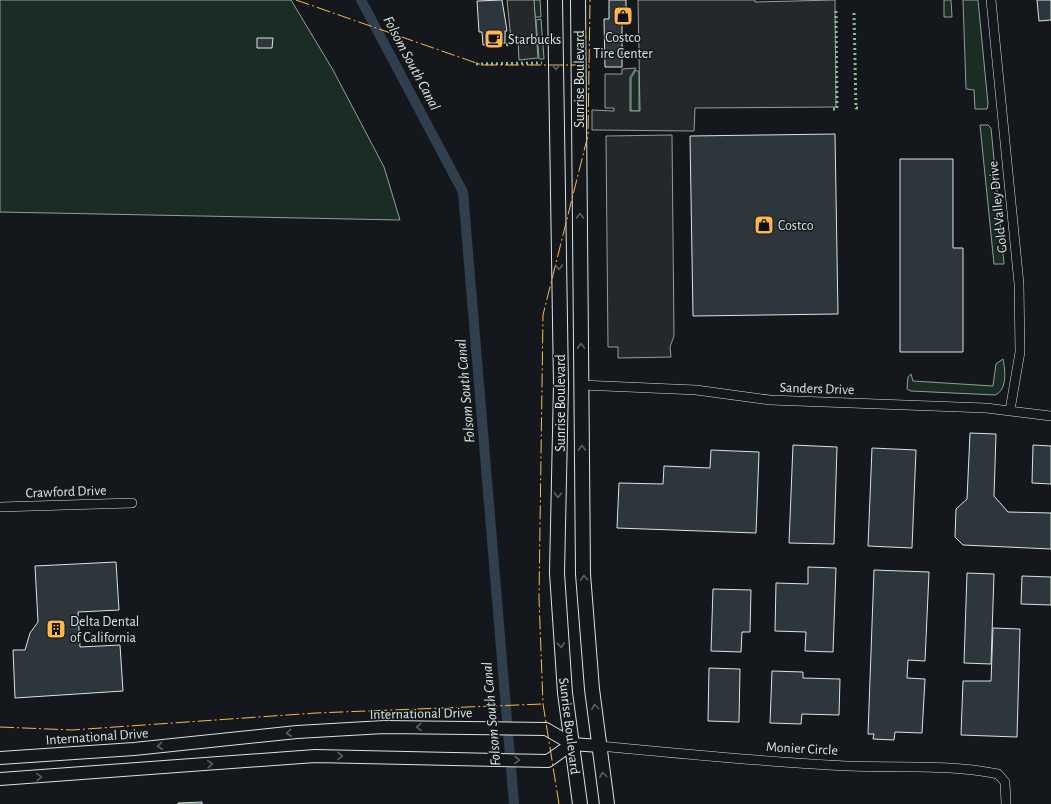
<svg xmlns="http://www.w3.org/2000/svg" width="1051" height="804" font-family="'Alegreya Sans',sans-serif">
  <rect width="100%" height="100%" fill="#14181c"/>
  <g fill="#1a2d24" stroke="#939e99">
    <path d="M0,0H291L333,70L384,167L400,220L0,212Z"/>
    <path d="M534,0H540L541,17H535Z"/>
    <path d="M944,0H951L952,17H944Z"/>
    <path d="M963,0H978L988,104L987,109H975L974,90L966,89Z"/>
    <path d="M541,19L544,59H539L536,20Z"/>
    <path d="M636,70L639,72V111H631V78Z"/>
    <path d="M980,125H988L991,128L1004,264H994Z"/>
    <path d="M1003,359C1005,368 1008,390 995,395L911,391L907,389L908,377L911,374L913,381L993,386L996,364Z"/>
  </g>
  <g fill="#24282b" stroke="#939e99">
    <path d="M507,0H534L538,58L519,60L518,39H511Z"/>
    <path d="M638,0H755V2L835,0L836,107L695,108L694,131L592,130V110L614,111V108H605V74H622V69L636,68L630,77V111H640Z"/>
    <path d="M672,135L674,336L670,347L671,357L618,358V347H608L606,136Z"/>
  </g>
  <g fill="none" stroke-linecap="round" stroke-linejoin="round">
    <path stroke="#2f3f4d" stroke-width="10" d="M361,0L463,192L514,804"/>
  </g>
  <g fill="#2c363c" stroke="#d8e6dc">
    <path d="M502,0L507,31H505V43L483,45L482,32H479L477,1Z"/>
    <path d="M609,0H626V19L622,20V67H605L604,19H609Z"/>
    <path d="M1037,0H1051V20L1039,21Z"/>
    <path d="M257,38H273L272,48H257Z"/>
    <path d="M835,134L838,314L693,316L690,136Z"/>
    <path d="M900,159H953V248H963V352H900Z"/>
    <path d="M970,433L996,434L994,496L1008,512L1051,513V549L963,545L955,537L956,509L967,499Z"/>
    <path d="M793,445L837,447L834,544L789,543Z"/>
    <path d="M1033,445L1051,446V484L1032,483Z"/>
    <path d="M872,448L916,450L912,548L868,546Z"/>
    <path d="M711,450L759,452L756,533L617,528L619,483L663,484L664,466L710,468Z"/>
    <path d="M116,562L119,610L78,612L80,647L120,645L123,691L15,698L13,650H25L30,633L38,622L35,566Z"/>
    <path d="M808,567L836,568L833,652L805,651L806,632L775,631L776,583L808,584Z"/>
    <path d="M874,570L929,572L925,661L908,660L907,678L925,679L922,733L895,732L894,740L873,739L874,734H868Z"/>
    <path d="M967,573L994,574L991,664L964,663Z"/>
    <path d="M1022,576L1051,577V605L1021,604Z"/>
    <path d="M713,589L751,590L750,632H742L741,652L711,651Z"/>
    <path d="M993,628L1020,629L1017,737L961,735L963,681H991Z"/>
    <path d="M709,668L740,669L739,722L708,721Z"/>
    <path d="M772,671L803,672V678L840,679L839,715L802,714L801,724L770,723Z"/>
    <path d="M202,802V804H178V803Z"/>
  </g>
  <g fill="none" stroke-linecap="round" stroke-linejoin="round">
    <g stroke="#d8e6dc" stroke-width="10">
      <g id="minor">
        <path d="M991,0L1019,284L1020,352L1010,410"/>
        <path d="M581,385L696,390L770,400L986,408L1051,416"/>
        <path d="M0,507L132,503"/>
        <path d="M600,746C682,754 764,762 847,766C897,768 949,764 998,774L1005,782L1006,804"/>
      </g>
    </g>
    <g stroke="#d8e6dc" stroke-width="14">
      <g id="secondary">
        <path d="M0,758L134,749L297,732L384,727L546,729L572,744L600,746"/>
        <path d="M0,779L315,756L548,761L572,744"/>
      </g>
    </g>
    <g stroke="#d8e6dc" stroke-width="16">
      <g id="primary">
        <path d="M555,0L561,385L557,573L565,693L580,804"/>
        <path d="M578,0L583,574L592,689L607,804"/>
      </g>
    </g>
    <use href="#minor" stroke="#14181c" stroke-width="9"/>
    <use href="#secondary" stroke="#14181c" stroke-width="12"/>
    <use href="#primary" stroke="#14181c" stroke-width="14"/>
    <g stroke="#8ac095" stroke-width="3" stroke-dasharray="2 3" stroke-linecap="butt">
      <path d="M854,13L856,108H861"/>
      <path d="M506,45L510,44"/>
      <path d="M476,64L542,63"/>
      <path d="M833,109H837L836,11"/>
    </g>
    <g stroke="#ffb74d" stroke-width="1" stroke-dasharray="14 3 2 3" stroke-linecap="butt">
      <path d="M296,0L482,65H589"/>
      <path d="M0,727L72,730L316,713L543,704"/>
      <path d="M559,804L543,704L539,598L543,315L588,135L590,0"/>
    </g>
  </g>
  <defs><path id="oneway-chevron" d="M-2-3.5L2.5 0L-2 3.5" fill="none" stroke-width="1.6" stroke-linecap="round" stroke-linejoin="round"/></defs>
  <g stroke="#59605f">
    <use href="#oneway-chevron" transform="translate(556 67) rotate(89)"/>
    <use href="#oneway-chevron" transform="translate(580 216) rotate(-91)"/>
    <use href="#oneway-chevron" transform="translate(559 267) rotate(89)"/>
    <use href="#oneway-chevron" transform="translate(581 346) rotate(-91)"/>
    <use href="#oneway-chevron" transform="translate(582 448) rotate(-91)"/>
    <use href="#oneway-chevron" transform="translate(558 495) rotate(91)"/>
    <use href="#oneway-chevron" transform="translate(584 578) rotate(-94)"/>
    <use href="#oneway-chevron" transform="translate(561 645) rotate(86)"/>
    <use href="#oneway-chevron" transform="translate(595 707) rotate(-97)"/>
    <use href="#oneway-chevron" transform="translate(419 727) rotate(179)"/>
    <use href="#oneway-chevron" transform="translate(289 733) rotate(174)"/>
    <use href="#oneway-chevron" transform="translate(160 746) rotate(174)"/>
    <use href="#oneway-chevron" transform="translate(340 756) rotate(1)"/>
    <use href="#oneway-chevron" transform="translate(517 760) rotate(2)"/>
    <use href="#oneway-chevron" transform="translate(210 764) rotate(-5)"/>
    <use href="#oneway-chevron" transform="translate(603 775) rotate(-97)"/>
    <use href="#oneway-chevron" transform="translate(39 777) rotate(-3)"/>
  </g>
  <defs>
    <g id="shop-square" transform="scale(1)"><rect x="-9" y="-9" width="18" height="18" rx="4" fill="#ffb74d" stroke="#14181c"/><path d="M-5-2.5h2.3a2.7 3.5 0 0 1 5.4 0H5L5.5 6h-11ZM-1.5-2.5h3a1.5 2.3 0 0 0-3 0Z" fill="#111"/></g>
    <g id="cafe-square" transform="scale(1)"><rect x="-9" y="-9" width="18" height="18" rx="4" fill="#ffb74d" stroke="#14181c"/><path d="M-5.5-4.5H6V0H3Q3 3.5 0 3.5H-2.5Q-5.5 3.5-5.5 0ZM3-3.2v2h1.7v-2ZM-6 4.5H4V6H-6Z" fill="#111"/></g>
    <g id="building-square" transform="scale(1)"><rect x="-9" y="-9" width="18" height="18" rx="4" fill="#ffb74d" stroke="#14181c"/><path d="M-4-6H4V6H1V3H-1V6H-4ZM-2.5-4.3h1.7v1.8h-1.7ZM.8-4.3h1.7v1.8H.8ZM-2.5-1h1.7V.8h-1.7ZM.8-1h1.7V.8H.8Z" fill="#111"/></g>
  </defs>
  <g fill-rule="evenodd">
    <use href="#shop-square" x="623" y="16"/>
    <use href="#cafe-square" x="494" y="39"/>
    <use href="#shop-square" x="764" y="225"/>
    <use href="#building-square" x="56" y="629"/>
  </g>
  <g text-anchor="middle" stroke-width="3" stroke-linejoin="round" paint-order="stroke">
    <g font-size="14" fill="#d8e6dc" stroke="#14181c" text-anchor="start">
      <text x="623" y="42" text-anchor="middle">Costco<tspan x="623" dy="16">Tire Center</tspan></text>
      <text x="508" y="44">Starbucks</text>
      <text x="778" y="230">Costco</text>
      <text x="70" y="626">Delta Dental<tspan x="70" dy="16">of California</tspan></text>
    </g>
    <g font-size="14" fill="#d8e6dc" stroke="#14181c">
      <text transform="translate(579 79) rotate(-90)" y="5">Sunrise Boulevard</text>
      <text transform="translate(997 207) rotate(-96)" y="5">Gold Valley Drive</text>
      <text transform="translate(817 388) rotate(2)" y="5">Sanders Drive</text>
      <text transform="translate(560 403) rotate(-90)" y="5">Sunrise Boulevard</text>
      <text transform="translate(66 491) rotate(-2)" y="5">Crawford Drive</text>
      <text transform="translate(421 713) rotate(-1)" y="5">International Drive</text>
      <text transform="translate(570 726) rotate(83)" y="5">Sunrise Boulevard</text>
      <text transform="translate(97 736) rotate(-4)" y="5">International Drive</text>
      <text transform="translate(802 748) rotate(3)" y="5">Monier Circle</text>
    </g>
    <g font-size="15" font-style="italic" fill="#d8e6dc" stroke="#14181c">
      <text transform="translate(412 63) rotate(62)" y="5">Folsom South Canal</text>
      <text transform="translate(465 391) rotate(-95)" y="5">Folsom South Canal</text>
      <text transform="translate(491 714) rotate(-95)" y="5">Folsom South Canal</text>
    </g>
  </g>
</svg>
